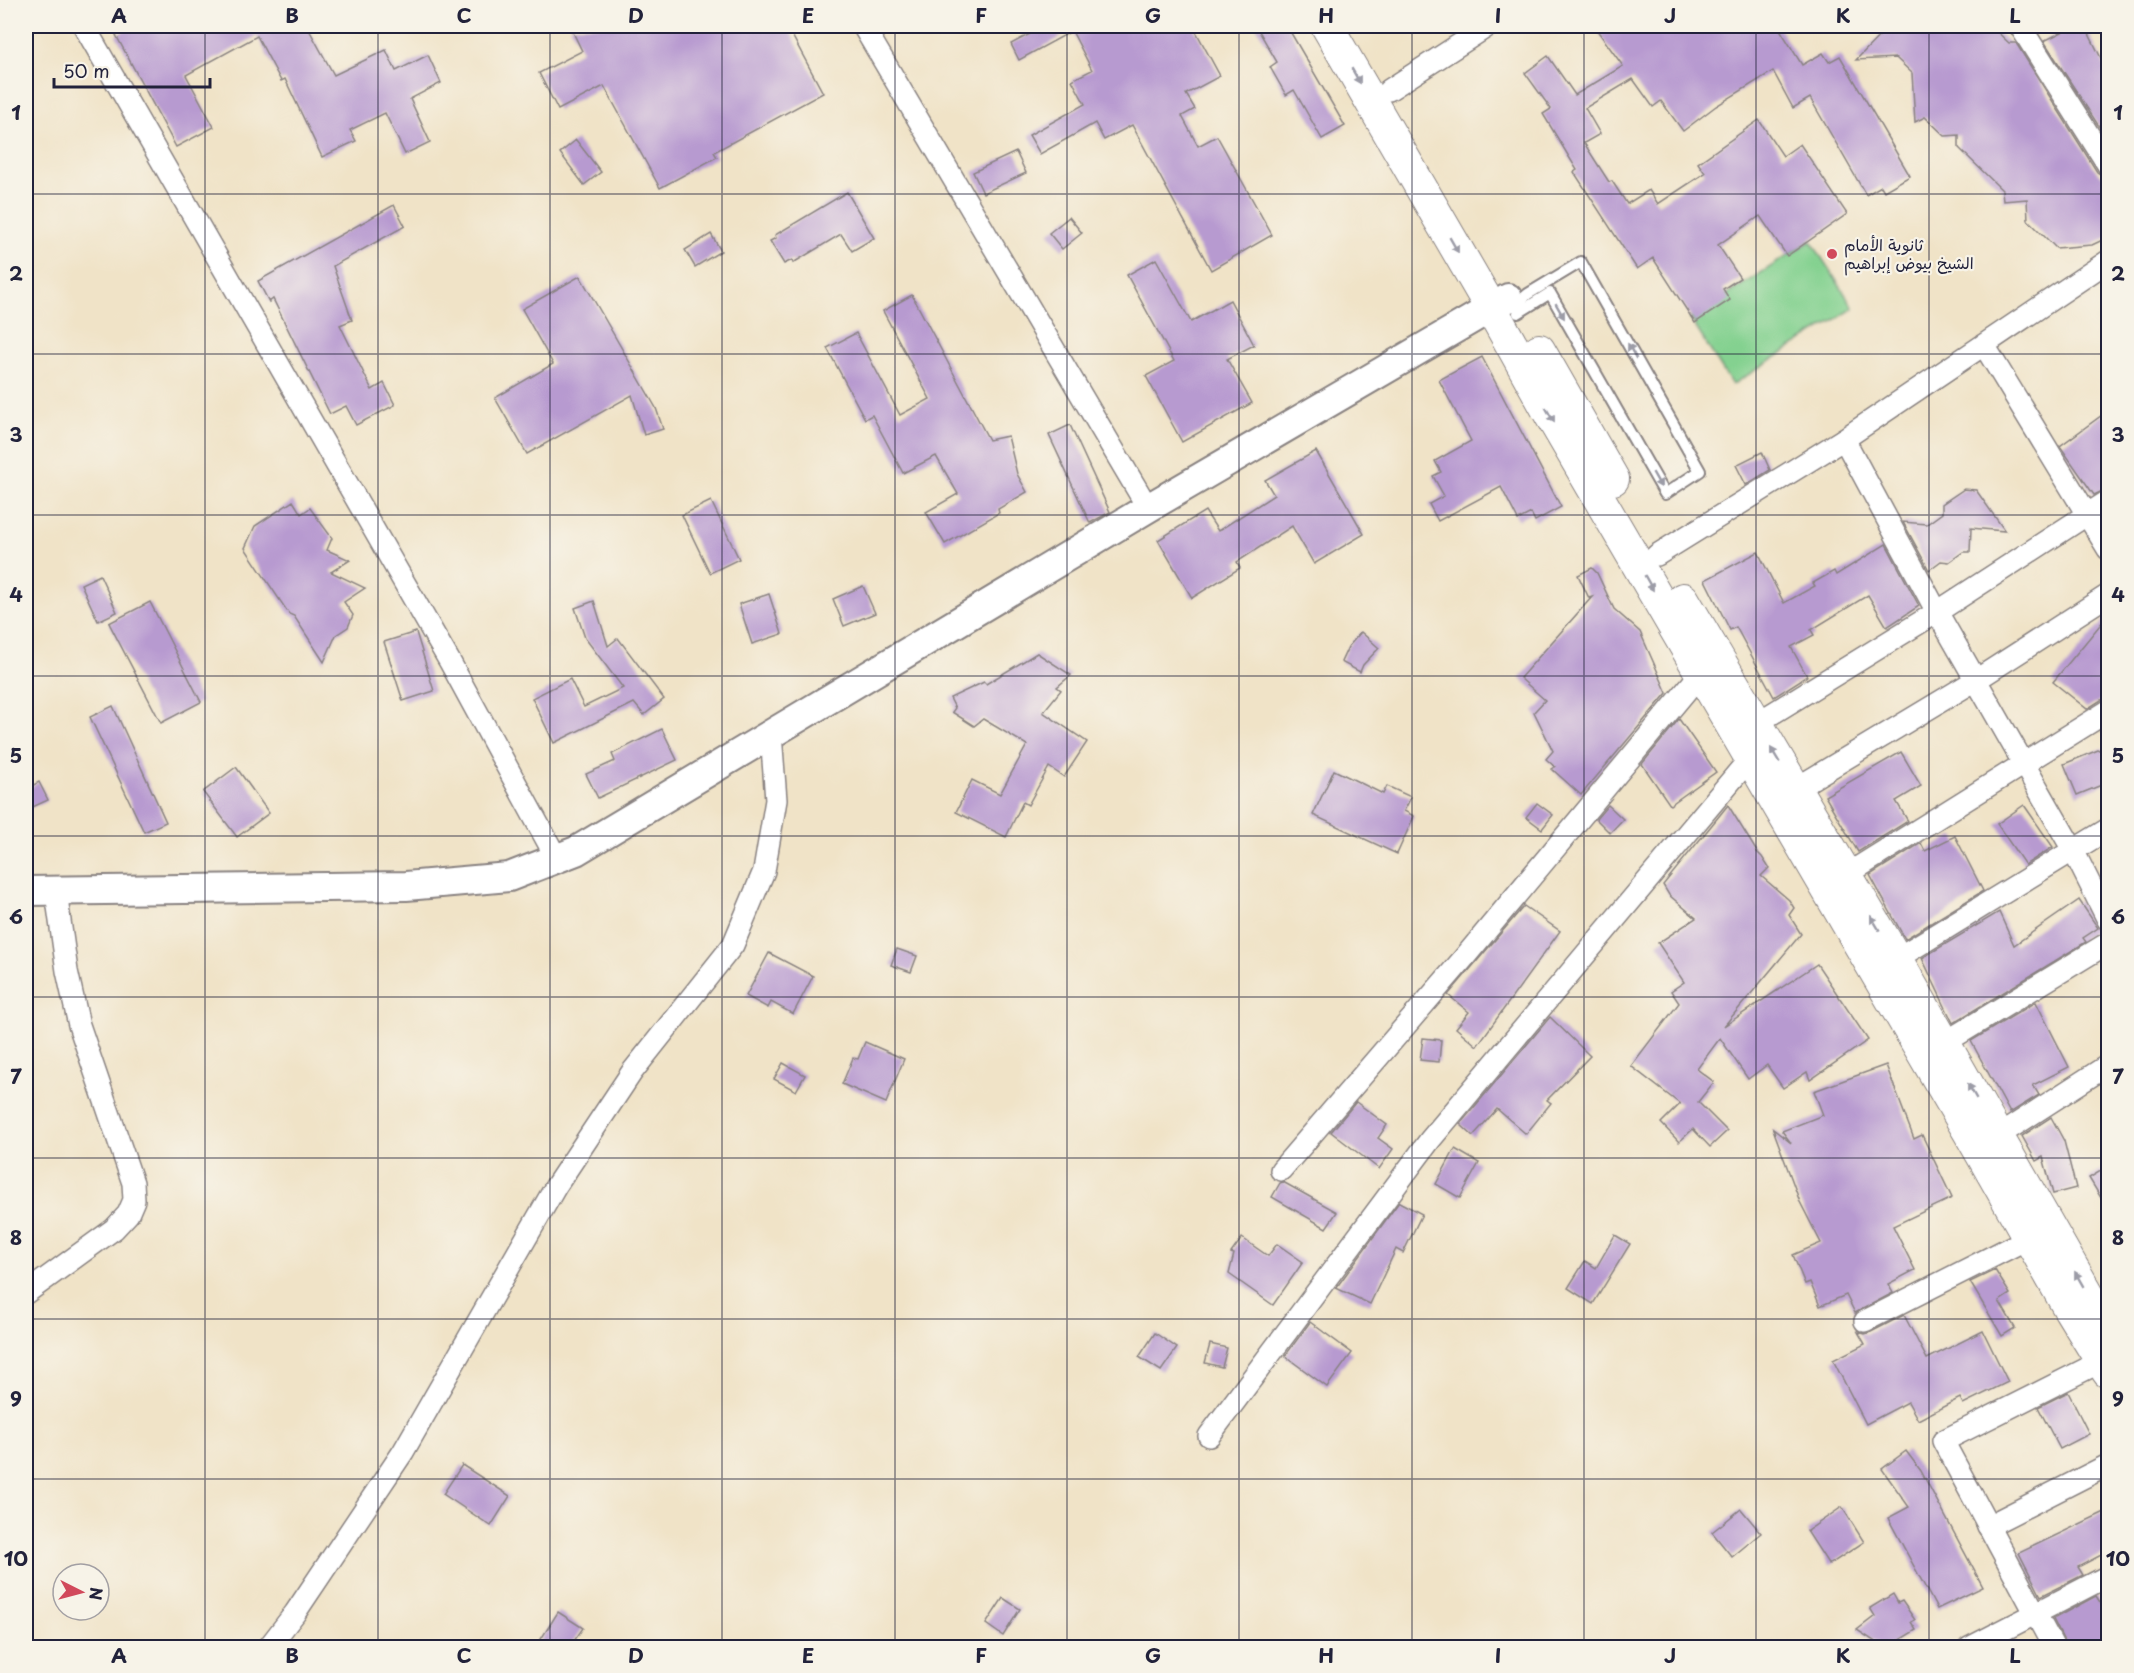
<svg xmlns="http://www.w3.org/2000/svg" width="2134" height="1673" font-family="'Playpen Sans','Playpen Sans Arabic',sans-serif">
  <rect width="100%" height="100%" fill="#f7f3e8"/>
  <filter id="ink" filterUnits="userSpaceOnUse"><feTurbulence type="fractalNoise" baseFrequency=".0167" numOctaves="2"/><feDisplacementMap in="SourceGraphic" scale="12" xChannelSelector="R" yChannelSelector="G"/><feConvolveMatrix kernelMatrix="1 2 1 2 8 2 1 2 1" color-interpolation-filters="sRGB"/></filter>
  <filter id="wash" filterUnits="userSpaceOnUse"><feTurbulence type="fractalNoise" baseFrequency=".008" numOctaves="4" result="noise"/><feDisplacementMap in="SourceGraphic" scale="24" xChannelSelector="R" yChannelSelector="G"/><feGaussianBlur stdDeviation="1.35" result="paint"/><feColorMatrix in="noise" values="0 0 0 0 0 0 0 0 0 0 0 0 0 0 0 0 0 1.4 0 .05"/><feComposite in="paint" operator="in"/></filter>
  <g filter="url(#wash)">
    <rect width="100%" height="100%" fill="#f0e3c7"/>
    <path fill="#84d190" stroke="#537a66" stroke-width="1.5" d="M1811,241L1854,308L1732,385L1690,318Z"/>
    <g id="blocks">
      <g fill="#b79ad0">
        <path d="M134,26H307L334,75L386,50L396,71L428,55L441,83L410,99L430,142L405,154L385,113L350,130L356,141L322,157L285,79L281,81L257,36L186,75L214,127L176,147L116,35Z"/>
        <path d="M570,26H787L823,93L714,152L717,157L660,188L604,86L558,110L539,73L582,51Z"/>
        <path d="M1045,26H1193L1220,76L1186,94L1195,109L1182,116L1198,146L1217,136L1272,235L1211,270L1132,125L1104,140L1095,123L1040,154L1029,135L1085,104L1072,80L1092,70L1072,31L1019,60L1011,44Z"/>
        <path d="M1256,26H1287L1345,126L1322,139L1294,90L1286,95L1270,67L1277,62Z"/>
        <path d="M1594,26H1778L1802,65L1823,53L1829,62L1840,56L1910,176L1884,191L1881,186L1866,195L1810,98L1793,108L1773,71L1716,106L1683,131L1661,101L1653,107L1633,79L1585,108L1600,134L1584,143L1609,182L1612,181L1627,204L1649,190L1658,204L1705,173L1698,163L1759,120L1783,156L1800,144L1847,214L1787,256L1760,216L1718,245L1740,278L1723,289L1730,300L1695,323L1653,258L1637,269L1574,172L1577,170L1543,114L1551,109L1525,73L1548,56L1575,95L1623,66Z"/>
        <path d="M1889,26H1991L2009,43H2016L2097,172L2103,176L2109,178V237L2092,245L2056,248L2028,220L2027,199L2003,201L2002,190L1959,148V135L1945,136L1925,117L1915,122L1912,73L1896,58L1856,60Z"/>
        <path d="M2074,26H2085L2109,74V142L2044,41Z"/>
        <path d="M576,140L601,172L584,185L560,153Z"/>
        <path d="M1016,152L1026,173L983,193L973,172Z"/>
        <path d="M847,192L874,238L852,251L841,234L793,263L792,260L784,264L770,241L776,238L775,235Z"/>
        <path d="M394,205L405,226L333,266L352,320L340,325L372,390L384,383L395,405L356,425L346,406L330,414L273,299L269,302L258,281Z"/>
        <path d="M1069,217L1082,233L1062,249L1049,233Z"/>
        <path d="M711,234L721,251L695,267L685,250Z"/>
        <path d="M1156,259L1191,322L1230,300L1254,345L1227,359L1252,403L1182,442L1146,376L1174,361L1127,275Z"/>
        <path d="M580,276L656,408L663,429L644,435L632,395L527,454L495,398L553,364L522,309Z"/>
        <path d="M912,295L989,440L1008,436L1017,474L1027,492L998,509L999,513L945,544L926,512L958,494L936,456L903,473L872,415L865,419L827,348L856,333L900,415L930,399L883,311Z"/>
        <path d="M1482,357L1561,507L1535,521L1531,513L1518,520L1501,487L1438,521L1429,504L1444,496L1433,476L1441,472L1435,461L1471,441L1439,380Z"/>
        <path d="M2109,410V488L2094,495L2060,446Z"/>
        <path d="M1070,425L1110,512L1090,523L1049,435Z"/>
        <path d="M1316,451L1364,534L1314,564L1292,526L1237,562L1240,568L1192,598L1158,540L1205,511L1218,531L1274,495L1265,480Z"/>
        <path d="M1762,452L1770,470L1746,485L1736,465Z"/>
        <path d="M1964,489L1976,490L2005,531L1971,528L1970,552H1963L1949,562L1941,561L1929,570L1903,522L1927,524L1942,513V504Z"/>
        <path d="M293,501L301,514L310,508L332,538L327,550L350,560L331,572L365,588L344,602L353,615L348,627L336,635L324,662L294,616L289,614L245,548L255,526Z"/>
        <path d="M711,501L739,559L710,573L682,515Z"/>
        <path d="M1886,544L1919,606L1887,627L1868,595L1811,630L1814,635L1791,647L1807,676L1774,697L1736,627L1730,630L1705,580L1758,552L1784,603L1815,586L1813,583L1834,571L1836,575Z"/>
        <path d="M1592,568L1597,573L1614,609L1640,632L1667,693L1581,795L1552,769L1555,767L1546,759L1553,751L1534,712L1545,700L1520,678L1592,597L1589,598L1578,575Z"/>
        <path d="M100,575L117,612L98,621L81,584Z"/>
        <path d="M863,586L875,613L844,626L833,599Z"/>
        <path d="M769,594L782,634L752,644L739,604Z"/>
        <path d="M594,601L608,646L618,638L664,699L644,715L634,703L554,743L532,698L570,679L584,707L623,688L585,638L575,608Z"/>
        <path d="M150,602L201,702L161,723L109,623Z"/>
        <path d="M2109,614V698L2101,700L2087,709L2053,682Z"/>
        <path d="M416,632L434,691L403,701L384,642Z"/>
        <path d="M1361,632L1379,648L1363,665L1360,672L1341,662L1348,647Z"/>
        <path d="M1037,653L1071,675L1057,687L1061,690L1043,712L1087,742L1064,777L1049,767L1028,805L1023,802L1006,837L956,812L972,780L1000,794L1027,745L983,719L974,726L952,712L955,708L950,698L984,682L986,684Z"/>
        <path d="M113,706L166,822L144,832L90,717Z"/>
        <path d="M1679,719L1716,772L1670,805L1642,764Z"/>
        <path d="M662,729L677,760L598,798L586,774L615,761L612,754Z"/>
        <path d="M2103,748L2109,760V782L2077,795L2064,764Z"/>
        <path d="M1901,752L1921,786L1896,801L1908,821L1858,852L1825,796Z"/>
        <path d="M236,767L269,813L237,837L203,792Z"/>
        <path d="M1334,770L1383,794L1387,786L1411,797L1404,811L1414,816L1397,854L1313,815Z"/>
        <path d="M39,782L48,800L26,810V789Z"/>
        <path d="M1537,803L1553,815L1542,829L1526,817Z"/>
        <path d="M1608,805L1623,819L1610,833L1596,819Z"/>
        <path d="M1728,805L1757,852L1762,857L1769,868L1761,876L1789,900L1794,908L1789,915L1801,934L1724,1026L1817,964L1868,1040L1810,1080L1807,1072L1783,1088L1767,1065L1748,1079L1720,1038L1697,1069L1714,1082L1698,1102L1727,1131L1710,1147L1693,1129L1679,1142L1661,1123L1680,1104L1631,1066L1679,1003L1671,991L1684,982L1658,943L1696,918L1669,895L1663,885Z"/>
        <path d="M2024,805L2053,847L2025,865L1997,824Z"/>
        <path d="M1955,836L1983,891L1905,939L1870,875L1921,843L1925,851Z"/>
        <path d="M2079,900L2098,928L2083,938L2086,942L1953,1023L1922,958L1999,912L2014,945Z"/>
        <path d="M1524,906L1560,931L1477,1046L1456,1028L1469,1012L1448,995Z"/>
        <path d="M897,949L917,956L911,972L891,965Z"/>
        <path d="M769,953L813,976L793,1014L771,1002L768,1008L746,996Z"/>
        <path d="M2036,1002L2069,1067L2033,1085L2039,1095L2010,1113L1971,1041Z"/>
        <path d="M1550,1017L1590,1056L1547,1100L1551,1103L1526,1134L1497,1109L1473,1136L1460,1124Z"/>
        <path d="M1423,1038L1441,1040L1439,1062L1420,1060Z"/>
        <path d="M865,1042L904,1059L886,1103L842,1084L853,1058L858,1059Z"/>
        <path d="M783,1063L805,1075L796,1091L774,1079Z"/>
        <path d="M1886,1065L1914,1139L1922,1135L1952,1198L1893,1226L1915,1270L1888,1284L1893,1293L1855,1313L1846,1295L1820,1306L1810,1282L1805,1284L1793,1255L1821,1243L1800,1202L1773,1129L1791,1143L1782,1131L1823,1115L1814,1091Z"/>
        <path d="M1356,1102L1387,1125L1378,1138L1393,1149L1379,1169L1331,1132Z"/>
        <path d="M2051,1117L2064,1141L2076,1188L2053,1194L2043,1157L2036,1161L2022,1136Z"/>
        <path d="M1455,1149L1479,1163L1460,1198L1436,1184Z"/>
        <path d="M2109,1166V1211L2089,1178Z"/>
        <path d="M1283,1182L1337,1212L1326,1228L1272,1197L1280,1183Z"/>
        <path d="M1399,1202L1422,1214L1403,1253L1396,1249L1370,1304L1336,1288Z"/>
        <path d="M1615,1235L1630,1244L1593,1304L1568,1288L1585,1261L1596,1268Z"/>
        <path d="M1242,1238L1268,1256L1277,1244L1303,1262L1273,1305L1229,1274L1234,1254L1231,1253Z"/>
        <path d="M1995,1270L2010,1294L1999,1301L2015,1328L2002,1336L1970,1282Z"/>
        <path d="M1904,1315L1927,1359L1983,1331L2008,1382L1963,1404L1960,1398L1918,1420L1908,1402L1866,1424L1833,1360L1865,1344L1858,1332L1865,1334L1871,1332Z"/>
        <path d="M1310,1322L1352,1353L1327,1387L1285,1356Z"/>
        <path d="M1155,1333L1177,1348L1161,1371L1139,1357Z"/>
        <path d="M1210,1344L1227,1348L1222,1367L1205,1363Z"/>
        <path d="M2068,1392L2089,1434L2060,1449L2038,1407Z"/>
        <path d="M1906,1451L1921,1471L1983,1587L1937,1609L1888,1518L1909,1507L1882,1469Z"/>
        <path d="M462,1465L510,1496L491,1526L443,1494Z"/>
        <path d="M1842,1507L1864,1542L1829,1565L1807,1531Z"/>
        <path d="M1741,1509L1761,1533L1732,1557L1712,1532Z"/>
        <path d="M2109,1510V1551L2078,1567L2083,1575L2041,1596L2019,1553Z"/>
        <path d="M1893,1594L1898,1603L1902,1601L1915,1620L1911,1622L1916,1630L1888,1647H1883L1857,1630L1875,1616L1870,1608Z"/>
        <path d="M2096,1596L2109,1616V1641L2098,1647H2067L2053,1619Z"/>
        <path d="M1003,1598L1020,1609L1003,1636L986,1624Z"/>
        <path d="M558,1612L583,1628L570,1647H536Z"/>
      </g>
    </g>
  </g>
  <g filter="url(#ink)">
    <use href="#blocks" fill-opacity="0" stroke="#898281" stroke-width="1.5"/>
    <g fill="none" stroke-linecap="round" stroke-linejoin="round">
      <g stroke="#898281" stroke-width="14">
        <path id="lane" d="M1514,306L1528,294L1581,262L1700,471L1665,494L1550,293L1518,313"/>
      </g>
      <g stroke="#898281" stroke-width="24">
        <g id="street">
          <path d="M84,26L450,662L557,859"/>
          <path d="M863,26L1148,508"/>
          <path d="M2020,26L2108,165"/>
          <path d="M1389,90L1488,26"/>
          <path d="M1984,345L2108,549"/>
          <path d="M1844,439L1937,612L2073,850L2108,920"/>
          <path d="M1657,555L1844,439L2108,261"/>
          <path d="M1757,723L1937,612L2108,501"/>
          <path d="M1795,789L1976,680L2108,595"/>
          <path d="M1846,875L2108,711"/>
          <path d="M1896,959L2108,829"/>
          <path d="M1944,1043L2108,943"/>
          <path d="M1998,1136L2108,1065"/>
          <path d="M1281,1170L1463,959L1701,673"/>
          <path d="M26,1293L114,1229L128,1214L134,1200L133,1183L79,1025L67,971L56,892"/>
          <path d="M1865,1321L2029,1238"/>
          <path d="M1209,1436L1430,1140L1751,757"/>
          <path d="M1988,1526L2108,1465"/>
          <path d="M268,1648L295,1613L403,1452L556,1186L632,1072L733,945L764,871L776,800L771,734"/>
          <path d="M1969,1648L2108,1576"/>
          <path d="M2054,1648L1943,1441L2102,1361"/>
        </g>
      </g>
      <g stroke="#898281" stroke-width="32">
        <path id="secondary" d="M26,891L406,886L509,877L576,851L1148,508L1508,298"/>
      </g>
      <g stroke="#898281" stroke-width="34">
        <g id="primary">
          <path d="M1327,26L1491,308L1551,416L1969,1132L2070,1310L2108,1372"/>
          <path d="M1539,350L1613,479"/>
          <path d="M1683,599L1896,959L2108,1330"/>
        </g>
      </g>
      <use href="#lane" stroke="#fff" stroke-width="10"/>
      <use href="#street" stroke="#fff" stroke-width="21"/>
      <use href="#secondary" stroke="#fff" stroke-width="28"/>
      <use href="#primary" stroke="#fff" stroke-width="32"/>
    </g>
    <defs><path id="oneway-solid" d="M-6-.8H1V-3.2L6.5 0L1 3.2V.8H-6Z" transform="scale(1.5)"/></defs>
    <g fill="#9c9ca7">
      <use href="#oneway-solid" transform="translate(1356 76) rotate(60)"/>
      <use href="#oneway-solid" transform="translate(1454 245) rotate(60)"/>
      <use href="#oneway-solid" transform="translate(1560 311) rotate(60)"/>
      <use href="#oneway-solid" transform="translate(1632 351) rotate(-119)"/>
      <use href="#oneway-solid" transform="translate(1550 415) rotate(60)"/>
      <use href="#oneway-solid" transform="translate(1657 480) rotate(60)"/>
      <use href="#oneway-solid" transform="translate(1649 583) rotate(60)"/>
      <use href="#oneway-solid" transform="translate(1775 755) rotate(-121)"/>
      <use href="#oneway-solid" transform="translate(1875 923) rotate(-121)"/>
      <use href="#oneway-solid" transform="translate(1972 1091) rotate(-120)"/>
      <use href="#oneway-solid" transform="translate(2079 1279) rotate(-120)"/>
    </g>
  </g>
  <path fill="none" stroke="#22223b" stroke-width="1.5" stroke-opacity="0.55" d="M205,26V1648M378,26V1648M550,26V1648M722,26V1648M895,26V1648M1067,26V1648M1239,26V1648M1412,26V1648M1584,26V1648M1756,26V1648M1929,26V1648M26,194H2108M26,354H2108M26,515H2108M26,676H2108M26,836H2108M26,997H2108M26,1158H2108M26,1319H2108M26,1479H2108"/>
  <circle fill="#d1495b" stroke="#f7f3e8" stroke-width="2" cx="1832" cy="254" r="6"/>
  <g text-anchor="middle" stroke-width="4.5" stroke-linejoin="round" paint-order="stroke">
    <g font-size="16" fill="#22223b" stroke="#f7f3e8" text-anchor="start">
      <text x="1844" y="251">ثانوية الأمام<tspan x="1844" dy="18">الشيخ بيوض إبراهيم</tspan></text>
    </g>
  </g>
  <rect width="2134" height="1673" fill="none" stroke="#f7f3e8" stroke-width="66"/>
  <g transform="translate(81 1592) rotate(96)"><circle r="28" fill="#f7f3e8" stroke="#a29fa3" stroke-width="1.5"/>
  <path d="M0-4.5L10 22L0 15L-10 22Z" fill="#d1495b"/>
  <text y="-9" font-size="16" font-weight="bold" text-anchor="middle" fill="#22223b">N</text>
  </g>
  <path d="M54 78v9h156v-9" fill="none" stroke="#22223b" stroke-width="3"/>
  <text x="63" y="78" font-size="18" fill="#22223b" stroke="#f7f3e8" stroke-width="4.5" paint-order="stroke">50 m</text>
  <rect x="33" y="33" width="2068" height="1607" fill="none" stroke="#22223b" stroke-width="2"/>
  <g font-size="20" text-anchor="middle" font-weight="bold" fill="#22223b">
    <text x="119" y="23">A</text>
    <text x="292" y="23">B</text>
    <text x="464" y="23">C</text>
    <text x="636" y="23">D</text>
    <text x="808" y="23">E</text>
    <text x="981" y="23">F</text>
    <text x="1153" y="23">G</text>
    <text x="1326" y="23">H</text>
    <text x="1498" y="23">I</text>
    <text x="1670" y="23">J</text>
    <text x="1843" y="23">K</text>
    <text x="2015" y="23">L</text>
    <text x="16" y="120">1</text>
    <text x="2118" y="120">1</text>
    <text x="16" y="281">2</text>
    <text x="2118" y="281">2</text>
    <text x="16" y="442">3</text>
    <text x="2118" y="442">3</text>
    <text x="16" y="602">4</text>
    <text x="2118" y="602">4</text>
    <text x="16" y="763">5</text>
    <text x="2118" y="763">5</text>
    <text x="16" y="924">6</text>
    <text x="2118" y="924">6</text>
    <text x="16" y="1084">7</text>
    <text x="2118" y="1084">7</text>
    <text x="16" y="1245">8</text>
    <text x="2118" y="1245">8</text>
    <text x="16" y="1406">9</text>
    <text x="2118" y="1406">9</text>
    <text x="16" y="1566">10</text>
    <text x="2118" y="1566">10</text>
    <text x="119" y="1663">A</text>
    <text x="292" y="1663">B</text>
    <text x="464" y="1663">C</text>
    <text x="636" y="1663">D</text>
    <text x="808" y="1663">E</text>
    <text x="981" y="1663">F</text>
    <text x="1153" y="1663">G</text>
    <text x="1326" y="1663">H</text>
    <text x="1498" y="1663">I</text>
    <text x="1670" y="1663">J</text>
    <text x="1843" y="1663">K</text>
    <text x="2015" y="1663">L</text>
  </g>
</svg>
